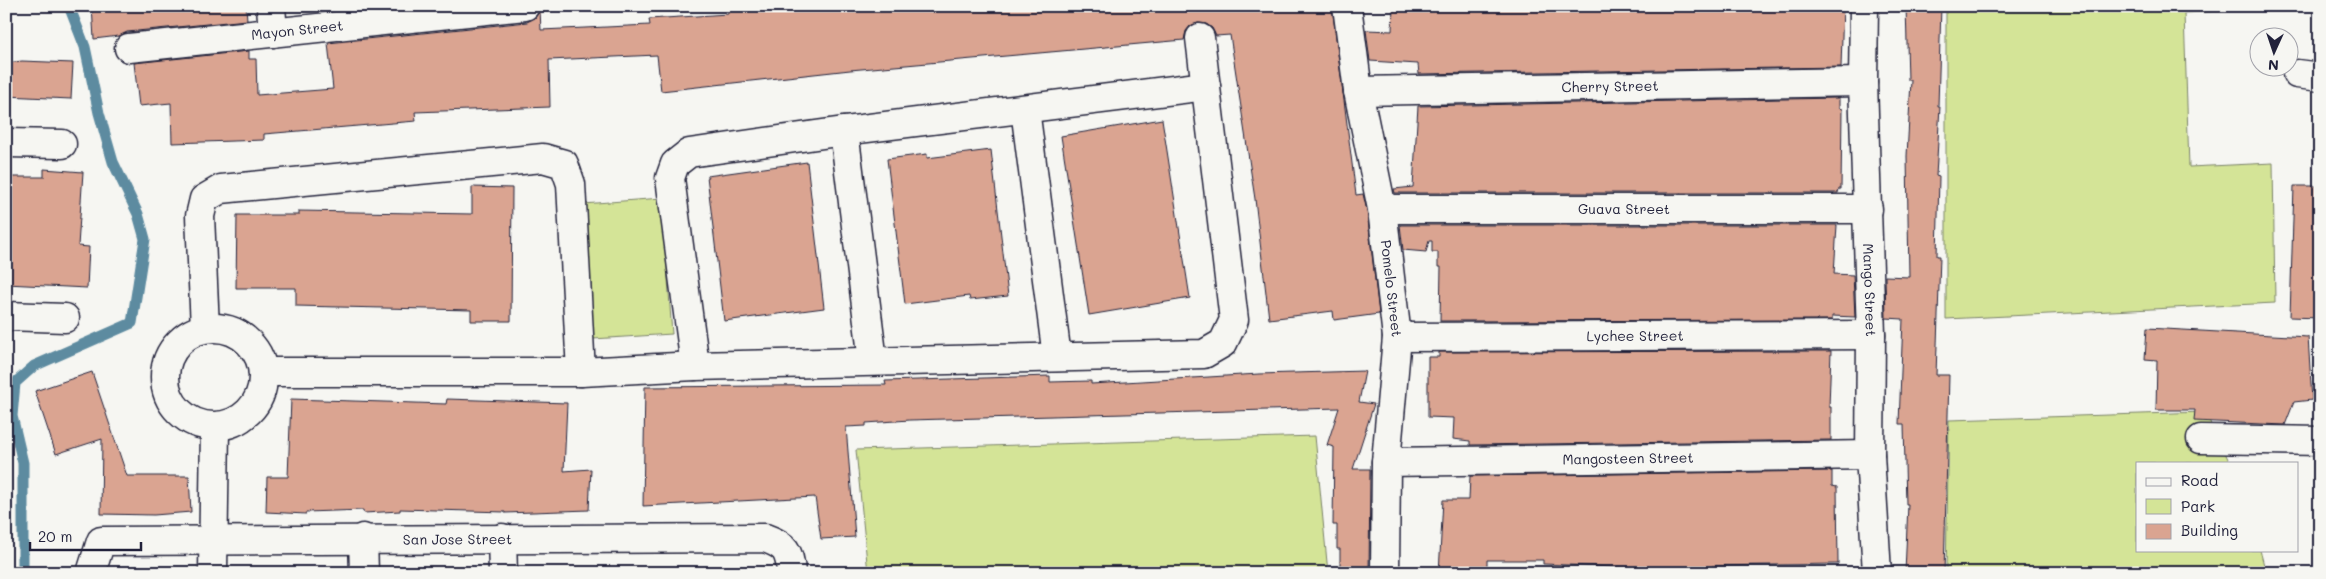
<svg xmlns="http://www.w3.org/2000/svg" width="2326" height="579" font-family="Mali,sans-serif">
  <rect width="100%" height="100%" fill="#f6f6f2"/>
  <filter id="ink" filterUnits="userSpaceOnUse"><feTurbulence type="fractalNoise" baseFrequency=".02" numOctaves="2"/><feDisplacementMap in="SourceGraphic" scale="10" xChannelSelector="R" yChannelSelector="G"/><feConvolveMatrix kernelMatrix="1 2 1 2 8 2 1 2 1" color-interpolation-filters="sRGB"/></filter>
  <g filter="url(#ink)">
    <g fill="#d4e497" stroke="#7b8369">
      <path d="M1946,6H2223V11L2184,13L2189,167L2273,163L2275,303L1946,319Z"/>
      <path d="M662,198L672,334L593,339L583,204Z"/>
      <path d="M2205,412L2230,463H2137V550H2260L2266,573H1946L1949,420Z"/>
      <path d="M1315,436L1328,573H868L856,450Z"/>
    </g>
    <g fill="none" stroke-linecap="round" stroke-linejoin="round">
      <path stroke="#5d8ba0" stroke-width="11" d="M23,573V463L12,416L15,383L34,366L132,323L145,239L138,214L113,162L99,113L85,47L69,6"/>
    </g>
    <g fill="#daa491" stroke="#22223b">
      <path d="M92,6H246L247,20L127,32L119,36L94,39Z"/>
      <path d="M324,6H374L324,12Z"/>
      <path d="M728,6H1332L1356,195L1363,194L1367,211L1379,314L1334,320L1333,311L1269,319L1255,199L1230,35L1216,36L1212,28L1206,24L1198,23L1190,26L1186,31L1184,40L850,70L661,91L657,55L549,60L550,107L415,112L416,121L264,134V140L172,143L171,103L139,106L134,63L249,51V59H256L257,95L333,89L328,43L527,22L535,18L540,10L541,30L650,25L649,19L728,14Z"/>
      <path d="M1393,6H1843L1841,67L1419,74L1418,64L1370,61L1366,30L1392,31Z"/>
      <path d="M1906,6H1941L1938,106H1940L1936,176L1939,177L1937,256H1940L1936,375H1949L1944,573H1905L1908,504H1906L1904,424H1899L1903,319L1886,318L1885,276L1909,277L1907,156L1911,80H1908Z"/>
      <path d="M22,61L73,63L71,99L6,96V63Z"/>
      <path d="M1839,98V108L1842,109L1841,189H1839L1838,193H1395L1394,189L1413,187L1418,106Z"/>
      <path d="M1162,119L1190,298L1089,315L1061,136Z"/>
      <path d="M991,150L1008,296L970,300L969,296L905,304L887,159L927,154V158Z"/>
      <path d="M807,162L824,308L724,321L707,176Z"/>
      <path d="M44,169L83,172L78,246L89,247L87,288L6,284V177H44Z"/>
      <path d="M2294,186H2320V318L2290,317Z"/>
      <path d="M472,187L512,188L511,321H471V310L296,306V288H236L237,215H299V211L472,214Z"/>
      <path d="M1400,225H1837L1834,274L1853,275L1855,317L1832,316V320L1440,321L1441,267H1438V252H1432V241H1429L1426,252L1403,250Z"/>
      <path d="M2147,328L2308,337L2312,400L2294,402L2285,425L2194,421L2195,410H2156L2157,360L2145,359Z"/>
      <path d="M1831,351L1829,407H1831V440L1470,445V441L1453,439L1454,418L1428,417V357H1439V352Z"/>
      <path d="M1365,371L1359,402L1374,404L1353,469H1370L1369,573H1340V549H1337V525H1333L1334,447L1327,445L1339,408L910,420L866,423V426L846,427L855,537L821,539L815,497L643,506L645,387L886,385L885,381L1050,376V382L1091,381V384L1259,374Z"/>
      <path d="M92,372L127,476H189L191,512L154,515L101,514L102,439L56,454L35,391Z"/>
      <path d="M291,399L446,404L447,399L567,403L564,471L591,469L589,510L505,513V512L400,509V511L364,513L363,510L306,512V514L266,512L267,477H288Z"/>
      <path d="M1832,471V486L1837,487L1838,564L1712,566V572H1696L1638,571V568L1543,564V560H1487V571L1439,573L1443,500H1469L1470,476Z"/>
    </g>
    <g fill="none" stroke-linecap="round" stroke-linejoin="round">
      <g stroke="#22223b" stroke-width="31">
        <g id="minor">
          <path d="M271,6L273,33"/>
          <path id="s1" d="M1347,6L1358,91L1382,209L1397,337L1386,462L1385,573"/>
          <path id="s2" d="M1864,6L1863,82L1871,335L1870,455L1877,573"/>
          <path id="s3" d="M129,48L525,6"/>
          <path d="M2297,74L2320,77"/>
          <path id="s4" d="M1358,91L1863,82"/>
          <path d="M1025,109L1057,357"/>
          <path d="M844,131L873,361"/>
          <path d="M6,143L62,144"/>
          <path id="s5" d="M1382,209H1868"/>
          <path d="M6,316L65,318"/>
          <path d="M205,328L200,216L204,199L221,189L543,158L564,164L571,184L581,372"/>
          <circle cx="214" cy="377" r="49"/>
          <path id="s6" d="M1397,337L1871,335"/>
          <path d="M695,366L670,178L675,164L689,153L844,131L1206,86"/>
          <path d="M264,372H581L695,366L1204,354L1223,343L1234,320L1200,38"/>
          <path d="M2201,439L2320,441"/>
          <path id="s7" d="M1386,462L1870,455"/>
          <path d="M363,538L364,573"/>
          <path d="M502,538L503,573"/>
          <path id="s8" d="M91,573L101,541L765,538C785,545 790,551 791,573"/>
          <path d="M213,573L215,427"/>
        </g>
      </g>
      <use href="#minor" stroke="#f6f6f2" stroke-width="28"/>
    </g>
  </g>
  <g text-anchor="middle" stroke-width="4" stroke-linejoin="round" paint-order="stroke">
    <g font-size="14" fill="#22223b" stroke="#f6f6f2">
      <text dy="5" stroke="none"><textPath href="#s3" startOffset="169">Mayon Street</textPath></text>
      <text dy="5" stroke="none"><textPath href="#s4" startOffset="252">Cherry Street</textPath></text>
      <text dy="5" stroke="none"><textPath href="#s5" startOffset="242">Guava Street</textPath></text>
      <text dy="5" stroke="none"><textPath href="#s1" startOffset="286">Pomelo Street</textPath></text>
      <text dy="5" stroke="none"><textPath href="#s2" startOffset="284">Mango Street</textPath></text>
      <text dy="5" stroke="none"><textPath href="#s6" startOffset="238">Lychee Street</textPath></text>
      <text dy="5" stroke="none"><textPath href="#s7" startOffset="242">Mangosteen Street</textPath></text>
      <text dy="5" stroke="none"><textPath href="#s8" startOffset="390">San Jose Street</textPath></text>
    </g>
  </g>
  <rect width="2326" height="579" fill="none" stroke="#f6f6f2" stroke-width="25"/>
  <rect x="12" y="12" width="2301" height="554" fill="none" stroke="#22223b" stroke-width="2" filter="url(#ink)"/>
  <rect x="2136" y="462" width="162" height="90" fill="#f6f6f2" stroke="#a1a1a9"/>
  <rect x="2146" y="478" width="25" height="8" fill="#f6f6f2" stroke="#a1a1a9"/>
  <text x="2181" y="486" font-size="15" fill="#22223b">Road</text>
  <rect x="2146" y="499" width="25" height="15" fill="#d4e497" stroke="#a1a1a9"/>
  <text x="2181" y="512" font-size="15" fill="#22223b">Park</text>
  <rect x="2146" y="524" width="25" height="15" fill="#daa491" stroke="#a1a1a9"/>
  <text x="2181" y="536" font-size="15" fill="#22223b">Building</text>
  <g transform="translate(2274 52) rotate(183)"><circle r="24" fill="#f6f6f2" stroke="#a1a1a9"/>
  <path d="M0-4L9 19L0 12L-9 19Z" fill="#22223b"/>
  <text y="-8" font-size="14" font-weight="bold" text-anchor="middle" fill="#22223b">N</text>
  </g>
  <path d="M30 542v8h111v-8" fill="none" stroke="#22223b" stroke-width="2.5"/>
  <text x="38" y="542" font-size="15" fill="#22223b" stroke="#f6f6f2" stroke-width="4" paint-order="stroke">20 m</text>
</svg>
